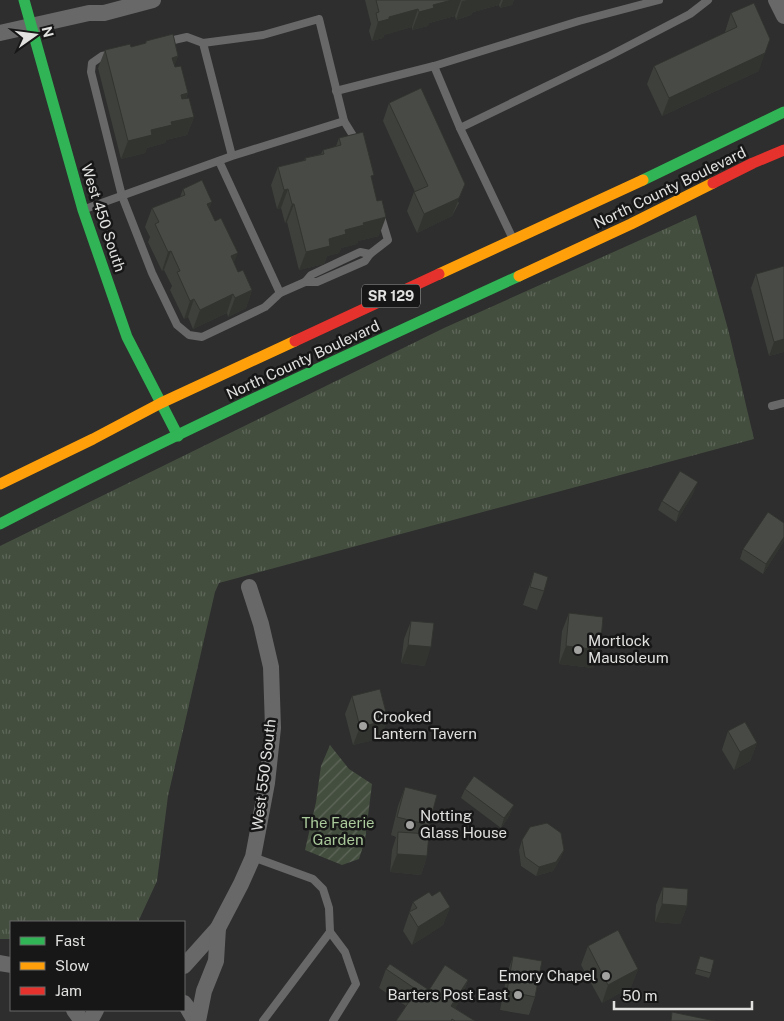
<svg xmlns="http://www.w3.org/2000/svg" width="784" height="1021" font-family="'Public Sans',sans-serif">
  <defs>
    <pattern id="grass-tufts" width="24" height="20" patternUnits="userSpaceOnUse" patternTransform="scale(1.25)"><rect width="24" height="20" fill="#444e3f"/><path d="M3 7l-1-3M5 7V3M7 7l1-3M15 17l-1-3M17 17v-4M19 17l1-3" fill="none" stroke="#5f675a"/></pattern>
    <pattern id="garden-furrows" width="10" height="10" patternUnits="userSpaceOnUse" patternTransform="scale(1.25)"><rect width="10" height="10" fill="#444e3f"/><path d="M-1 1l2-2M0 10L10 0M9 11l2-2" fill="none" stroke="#5f675a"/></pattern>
  </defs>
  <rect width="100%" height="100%" fill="#2d2e2d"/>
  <path fill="url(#grass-tufts)" d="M696,215L728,329L754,439L219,583L215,592L168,796L157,881L138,922H11V939H0V546L444,328Z"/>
  <path fill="url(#garden-furrows)" d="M330,745L349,769L372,784L365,840L359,859L342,865L305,850L316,802L321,766Z"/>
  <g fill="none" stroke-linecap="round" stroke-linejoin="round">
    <g stroke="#686868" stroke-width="8">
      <path d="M165,42L187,37L203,43"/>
      <path d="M112,54L102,56L92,63L91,72L122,196L152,273L177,325L189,335L202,337L265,307L280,293L305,282L311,275L360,252L370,254L388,240L381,217"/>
      <path d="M434,66L460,128L609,56L690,14L708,0"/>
      <path d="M336,91L434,66L579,21L659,0"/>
      <path d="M344,121L357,142"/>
      <path d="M460,128L512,237"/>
      <path d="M219,161L280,293"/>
      <path d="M85,209L232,156L344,121L319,19L263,35L203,43L232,156"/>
      <path d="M305,282H317L365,261L370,254"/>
      <path d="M772,406L784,403"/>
      <path d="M253,857L313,879L323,889L329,908L330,932L263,1021"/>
      <path d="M330,932L345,952L356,984L333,1021"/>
    </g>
    <g stroke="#686868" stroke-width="16">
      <path d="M776,0L784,16"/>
      <path d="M0,33L89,13H104L153,0"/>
      <path d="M0,963L11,965"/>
      <path d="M184,966L218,928L241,884L253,857L267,783L273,728L271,667L261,624L249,587"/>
      <path d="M184,1003L187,1007L195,1021"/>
      <path d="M74,1010L82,1021"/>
      <path d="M90,1021L96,1010"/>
      <path d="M198,1021L204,991L216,961L218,928"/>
    </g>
    <g stroke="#30b455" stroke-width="11">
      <path d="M24,0L83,210L127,337L178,436"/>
      <path d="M643,180L784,112"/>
      <path d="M0,524C170,435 345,356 519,276"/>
    </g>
    <g stroke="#ff9f0a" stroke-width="11">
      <path d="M439,274L643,180"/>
      <path d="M519,276L631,224L713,183"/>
      <path d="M0,484L93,439L161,403L295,341"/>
    </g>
    <g stroke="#e5322d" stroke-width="11">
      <path d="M713,183L753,163L784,150"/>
      <path d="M295,341L439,274"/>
    </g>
  </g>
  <g fill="#3d403b">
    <path d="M365,0H514L512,5L500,8L499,5L473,12L471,15L456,20L455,16L429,23L428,26L412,30V27L384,35L383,38L372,41L369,31L371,24Z"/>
    <path d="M731,13L759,71L662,116L647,84L654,66L725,33V32Z"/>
    <path d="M146,41L178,56L174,66L188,93L186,99L194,117L187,135L166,140L165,143L147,148L145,153L121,159L98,68L105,50L131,47L145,44Z"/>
    <path d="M389,103L459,203L452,216L417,233L407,211L414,192H415L383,121Z"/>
    <path d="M339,138L372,180L379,236L358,241L357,244L341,248L339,253L327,256L324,264L299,270L287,222L285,223L281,208L277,209L271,185L278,167L304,161L305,158L321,154L323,150L336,146Z"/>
    <path d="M183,189L209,209L238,272L252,290L246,308L228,317L227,313L193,329L188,317L184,319L170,290L172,286L164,270L162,271L148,242L150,237L145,227L152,208L180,197Z"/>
    <path d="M784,266V352L769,356L751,288L756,274Z"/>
    <path d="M694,492L676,522L658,510L662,501Z"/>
    <path d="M784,523V541L763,574L740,559L743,549Z"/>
    <path d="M534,572L544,591L537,610L523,605Z"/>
    <path d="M569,613L600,650L593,668L559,664L562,631Z"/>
    <path d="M411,621L425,666L401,663L404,639Z"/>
    <path d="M352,696L381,738L353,745L345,714Z"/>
    <path d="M728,731L757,743L750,761L734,770L722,750Z"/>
    <path d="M405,787L429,825L426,834L427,856L421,875L390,872L392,850L396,837L391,835L398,806Z"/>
    <path d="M465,789L510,815L501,828L461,798Z"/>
    <path d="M522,840L564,850L560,859L553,871L536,876L521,866L519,850Z"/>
    <path d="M663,887L687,906L680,924L655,922L656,905Z"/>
    <path d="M432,896L450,907L443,925L412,945L403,931L413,902Z"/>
    <path d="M588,946L638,969L631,987L602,1003L581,965Z"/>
    <path d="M513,956L535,997L529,1015L500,1010L507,974Z"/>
    <path d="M700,956L711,973L709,978L695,974Z"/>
    <path d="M386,969L429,990L468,980L461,999L455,1008L475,1021H396L406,1006L379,988Z"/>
  </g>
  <g fill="#323430">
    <path d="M452,0H461L455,16L429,23L428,26L412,30L419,12L433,5Z"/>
    <path d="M467,0H501L499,5L473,12L471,15L456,20L462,1Z"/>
    <path d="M503,0H514L512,5L500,8Z"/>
    <path d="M418,9L412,27L384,35L383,38L372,41L378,22L389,17Z"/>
    <path d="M765,53L759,71L662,116L669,98Z"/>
    <path d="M178,56L171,75L172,58Z"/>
    <path d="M188,93L181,111V95Z"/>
    <path d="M194,117L187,135L166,140L165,143L147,148L145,153L121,159L128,141L151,130L171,122Z"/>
    <path d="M465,184L452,216L417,233L424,214Z"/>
    <path d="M288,189L281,208L277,209L284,190Z"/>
    <path d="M212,202L205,220L207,204Z"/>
    <path d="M292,204H294L287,222L285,223Z"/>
    <path d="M386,217L379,236L358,241L357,244L341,248L339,253L327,256L324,264L299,270L306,252L345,230L363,223Z"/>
    <path d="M171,251L164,270L162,271L168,252Z"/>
    <path d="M238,253L231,271V256Z"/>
    <path d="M252,290L246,308L228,317L235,298Z"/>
    <path d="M233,294L227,313L193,329L200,310Z"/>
    <path d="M194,299L188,317L184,319L190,301Z"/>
    <path d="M784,339V352L769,356L774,342Z"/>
    <path d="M698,482L694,492L676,522L679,512Z"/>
    <path d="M784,537V541L763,574L766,564Z"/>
    <path d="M408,645L431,647L425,666L401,663Z"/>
    <path d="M566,646L600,650L593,668L559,664Z"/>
    <path d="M388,720L381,738L353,745L360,727Z"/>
    <path d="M757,743L750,761L734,770L740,752Z"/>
    <path d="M514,805L510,815L501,828L504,818Z"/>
    <path d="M564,850L560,859L553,871L536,876L539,867Z"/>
    <path d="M397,854L427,856L421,875L390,872Z"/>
    <path d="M662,904L687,906L680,924L655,922Z"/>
    <path d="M450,907L443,925L412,945L418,927Z"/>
    <path d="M638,969L631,987L602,1003L608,985Z"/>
    <path d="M468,980L461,999L447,1021L451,1006Z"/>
  </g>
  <g fill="#474a45" stroke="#323430">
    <path d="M376,0H452L433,5L434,8L419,12L418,9L389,17V19L378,22L376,13L379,12Z"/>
    <path d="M754,3L770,39L765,53L669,98L654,66L737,27L731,13Z"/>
    <path d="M173,34L178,56L172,58L175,67L181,66L188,93L181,95L182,99L189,98L194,117L171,122L172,125L151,130L152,135L128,141L105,50L130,44L131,47L146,43V41Z"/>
    <path d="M421,88L465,184L459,198L424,214L414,192L428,186L389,103Z"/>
    <path d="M363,132L374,175L371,176L377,201L382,200L386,217L363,223L364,225L345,230L346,234L329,239L330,246L306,252L294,204H292L288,189L284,190L278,167L306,160L305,158L324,154L323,150L341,145L339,138Z"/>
    <path d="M202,180L212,202L207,204L215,221L221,218L238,253L231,256L238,272L243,270L252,290L235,298L233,294L200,310L194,299L190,301L177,272L180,271L171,251L168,252L155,224L159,222L152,208L185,195L183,189Z"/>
    <path d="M784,266V339L774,342L756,274Z"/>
    <path d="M680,471L698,482L679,512L662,501Z"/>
    <path d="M768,512L784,523V537L766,564L743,549Z"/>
    <path d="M534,572L548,577L544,591L530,587Z"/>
    <path d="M569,613L603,617L600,650L566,646Z"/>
    <path d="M411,621L434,623L431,647L408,645Z"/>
    <path d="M380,689L388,720L360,727L352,696Z"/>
    <path d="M745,722L757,743L740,752L728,731Z"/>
    <path d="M474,776L514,805L504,818L465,789Z"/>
    <path d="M405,787L437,795L429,825L397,817Z"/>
    <path d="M547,823L561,833L564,850L556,862L539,867L525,857L522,840L530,827Z"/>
    <path d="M398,832L429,834L427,856L397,854Z"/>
    <path d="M663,887L688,889L687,906L662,904Z"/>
    <path d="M440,891L450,907L418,927L409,912L417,908L413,902L429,892L432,896Z"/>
    <path d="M618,930L638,969L608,985L588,946Z"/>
    <path d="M513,956L542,961L535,997L507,991Z"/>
    <path d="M700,956L714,960L711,973L696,969Z"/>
    <path d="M390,964L429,990L445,965L468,980L451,1006L475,1021H455L452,1019L451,1021H396L417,990L386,969Z"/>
    <path d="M672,1012L715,1021H671Z"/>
  </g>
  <g fill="#a2a3a1" stroke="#161716" stroke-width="2">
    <circle cx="578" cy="650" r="5"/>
    <circle cx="363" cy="726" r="5"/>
    <circle cx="410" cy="825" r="5"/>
    <circle cx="606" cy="976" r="5"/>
    <circle cx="518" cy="995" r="5"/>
  </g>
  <g text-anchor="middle" stroke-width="5" stroke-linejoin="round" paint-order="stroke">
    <rect fill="#161716" stroke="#a4a5a3" stroke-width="1" x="362" y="284.5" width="58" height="23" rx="4"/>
    <g font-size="14" font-weight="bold" fill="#e1e2e0">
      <text x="391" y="301">SR 129</text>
    </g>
    <g font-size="15" fill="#e1e2e0" stroke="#161716">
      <text transform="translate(670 188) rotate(-26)" y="5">North County Boulevard</text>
      <text transform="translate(103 218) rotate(72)" y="5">West 450 South</text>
      <text transform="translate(303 360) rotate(-25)" y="5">North County Boulevard</text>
      <text transform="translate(264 775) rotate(-83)" y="5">West 550 South</text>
    </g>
    <g font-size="15" fill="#e1e2e0" stroke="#161716" text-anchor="start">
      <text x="588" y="646">Mortlock<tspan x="588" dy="17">Mausoleum</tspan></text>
      <text x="373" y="722">Crooked<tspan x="373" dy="17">Lantern Tavern</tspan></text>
      <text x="420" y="821">Notting<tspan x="420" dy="17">Glass House</tspan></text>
      <text x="596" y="981" text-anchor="end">Emory Chapel</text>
      <text x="508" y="1000" text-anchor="end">Barters Post East</text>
    </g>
    <g font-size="15" fill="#abca9b" stroke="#161716">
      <text x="338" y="828">The Faerie<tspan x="338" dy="17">Garden</tspan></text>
    </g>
  </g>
  <rect x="10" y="921" width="175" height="90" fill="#161716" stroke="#676867"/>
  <rect x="20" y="937" width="25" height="8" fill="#30b455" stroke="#676867"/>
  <text x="55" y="946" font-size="15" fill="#e1e2e0">Fast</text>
  <rect x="20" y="962" width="25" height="8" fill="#ff9f0a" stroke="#676867"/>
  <text x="55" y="971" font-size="15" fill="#e1e2e0">Slow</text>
  <rect x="20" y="987" width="25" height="8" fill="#e5322d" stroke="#676867"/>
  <text x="55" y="996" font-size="15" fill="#e1e2e0">Jam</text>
  <g transform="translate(35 35) rotate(76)" stroke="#161716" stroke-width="4" paint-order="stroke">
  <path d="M0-4L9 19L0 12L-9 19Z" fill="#e1e2e0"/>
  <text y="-8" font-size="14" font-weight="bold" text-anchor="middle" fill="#e1e2e0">N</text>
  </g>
  <path d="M614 1001v8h138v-8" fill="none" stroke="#e1e2e0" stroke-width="2.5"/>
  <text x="622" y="1001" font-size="15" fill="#e1e2e0" stroke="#161716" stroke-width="4" paint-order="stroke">50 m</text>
</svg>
